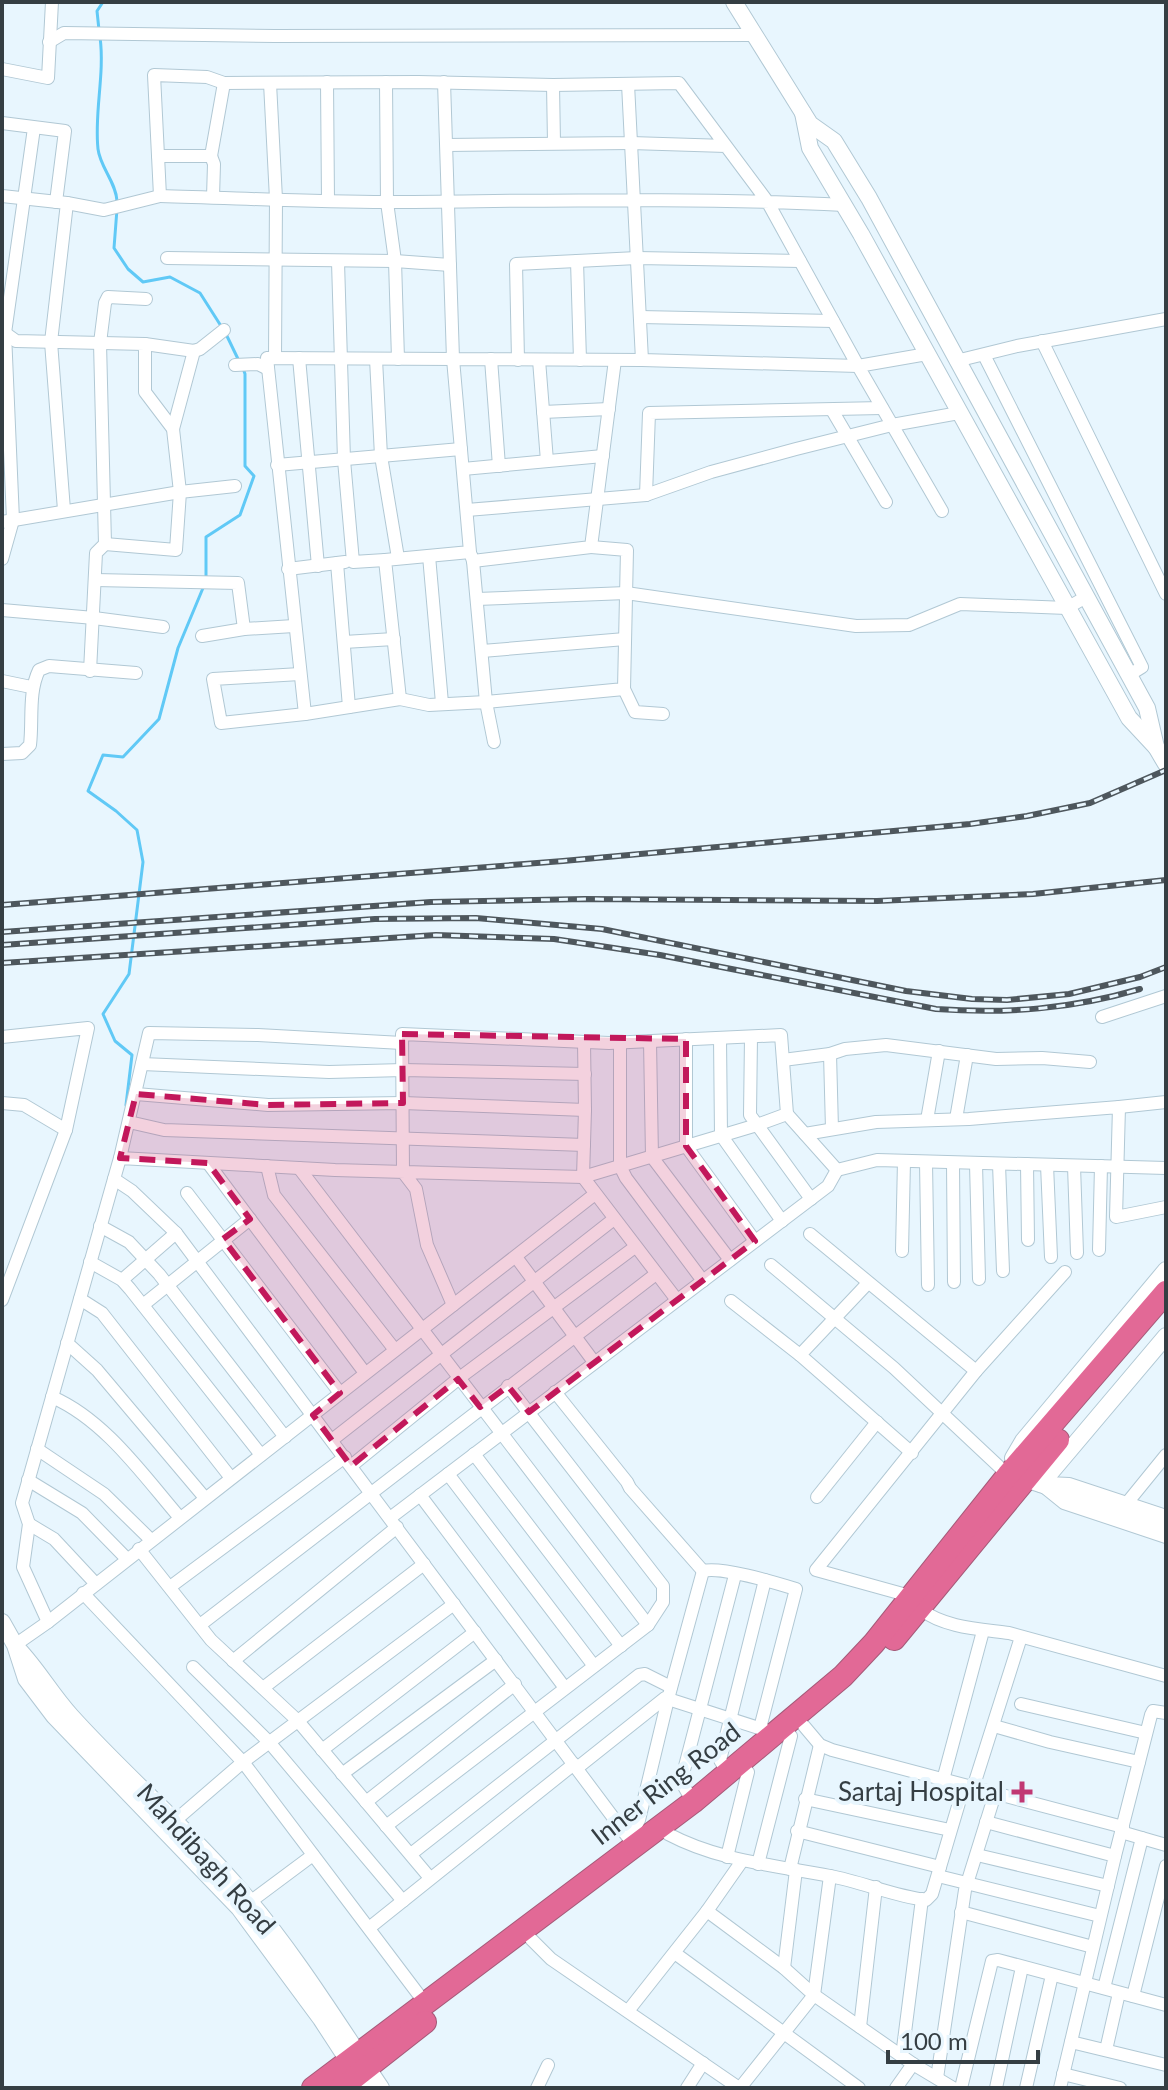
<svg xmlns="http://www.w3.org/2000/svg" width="1168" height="2090" font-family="Lato,sans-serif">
  <rect width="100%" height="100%" fill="#e8f6fe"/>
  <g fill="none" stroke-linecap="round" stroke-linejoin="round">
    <g stroke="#60c9f6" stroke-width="3">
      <path d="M99,30L97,11L103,2"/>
      <path d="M100,37C105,75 94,112 98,149C100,167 116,182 117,201"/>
      <path d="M117,209L114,248L128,269L143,282L170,277L200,293L221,326"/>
      <path d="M225,332L239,361"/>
      <path d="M206,580V537L240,515L254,476L245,466V374L243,368"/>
      <path d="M126,1105L132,1055L115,1041L103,1014L129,974L143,862L137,830L116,811L88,791L103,755L123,757L159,719L178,648L203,588"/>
    </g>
    <g stroke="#b1c8d4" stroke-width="14">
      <g id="street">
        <path d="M49,42L64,33L275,36L754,35"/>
        <path d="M2,69L48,78L52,2"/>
        <path d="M327,82L328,201"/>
        <path d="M386,82L387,202L395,261L398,359"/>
        <path d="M444,82L453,359L470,552L385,560L400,699L305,714L267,358C392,358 517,360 642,360"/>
        <path d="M270,83L276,199L275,358"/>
        <path d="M553,85L554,143"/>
        <path d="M2,123L65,131L56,202"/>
        <path d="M447,145L631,143L628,84"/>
        <path d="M726,146L631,143C635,215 638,288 642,360L858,366L767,201L679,83L553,85L418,82L224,83L207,77L154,75L160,196C236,198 311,202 386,202C539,201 692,197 844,205"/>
        <path d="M158,156H211L214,164L213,197"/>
        <path d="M211,156L224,83"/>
        <path d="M2,196L67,203L51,342L64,510"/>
        <path d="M67,203L104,210L160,196"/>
        <path d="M167,258L395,261L450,265"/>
        <path d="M577,261L580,360"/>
        <path d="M338,262L344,460L353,562L385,560"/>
        <path d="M640,317L833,321"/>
        <path d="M2,331L16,341L145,344V392L173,429L180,492L2,522"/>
        <path d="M1042,341L1166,594"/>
        <path d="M145,344L194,351L200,349L224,330"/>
        <path d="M927,354L858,366L942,511"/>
        <path d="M984,355L1142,667L1129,675"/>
        <path d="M299,358L318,566"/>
        <path d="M376,359L381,456L398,558"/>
        <path d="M491,359L499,466"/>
        <path d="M518,360L516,264L637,258L800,261"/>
        <path d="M539,360L547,461"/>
        <path d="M956,361L1017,346L1166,319"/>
        <path d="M235,365L258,364L268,369"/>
        <path d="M832,410L886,502"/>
        <path d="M543,412L609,409"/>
        <path d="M173,429L194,351"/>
        <path d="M277,465L461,449"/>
        <path d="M463,469L603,456"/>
        <path d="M646,495L649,413L882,408"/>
        <path d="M467,510L646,495L711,472L796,449L892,425L959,413"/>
        <path d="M105,544L176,550L180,492L235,486"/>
        <path d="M471,555L473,561L591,547L615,360"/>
        <path d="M429,556L442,703"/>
        <path d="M2,559L13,520L5,333L34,128"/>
        <path d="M473,561L486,702L624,689L627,550L591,547"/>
        <path d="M337,563L349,707"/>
        <path d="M288,569L345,562"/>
        <path d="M95,580L238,583L244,629"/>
        <path d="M477,599L626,593L856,626L909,625L960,604L1067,608L1086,597"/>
        <path d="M2,610L94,618L163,627"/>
        <path d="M202,636L244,629L294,626"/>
        <path d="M344,642L394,639"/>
        <path d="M482,651L625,639"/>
        <path d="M90,671L96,553L105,544L100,343L105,303L108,297L146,299"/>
        <path d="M300,674L213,679L221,723L305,714"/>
        <path d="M2,681L31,687"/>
        <path d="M624,689L635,712L663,714"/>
        <path d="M400,699L429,705L486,702L494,742"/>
        <path d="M2,754L22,753L30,745C33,720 28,693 39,670L49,666L136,673"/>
        <path d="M1102,1017L1166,996"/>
        <path d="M2,1037L88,1028L66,1130L24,1105L2,1103"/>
        <path d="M751,1037L750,1115L811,1199"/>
        <path d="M720,1038L721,1135L782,1221"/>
        <path d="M686,1039V1146L755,1241"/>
        <path d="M650,1041L652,1157L730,1260"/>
        <path d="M620,1042V1166L626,1178L703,1281"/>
        <path d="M830,1054L832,1129"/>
        <path d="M783,1060L830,1054L845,1049L886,1045L996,1059L1042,1058L1090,1062"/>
        <path d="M142,1064L329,1072L403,1070L585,1074"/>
        <path d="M136,1094L268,1105L403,1103L585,1110L584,1042"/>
        <path d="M1119,1107L1166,1102"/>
        <path d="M585,1110L583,1177L677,1300"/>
        <path d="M956,1119L967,1055"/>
        <path d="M927,1120L939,1051"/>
        <path d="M129,1122L164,1130L584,1145"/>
        <path d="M805,1134L876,1122L969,1119L1119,1107L1116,1217L1166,1207"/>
        <path d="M120,1158L149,1033L258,1035L402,1043"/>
        <path d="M926,1162L928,1285"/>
        <path d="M208,1163L365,1373"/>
        <path d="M953,1163L954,1282"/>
        <path d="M976,1164L979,1279"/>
        <path d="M999,1164L1003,1271"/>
        <path d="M1027,1164L1028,1240"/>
        <path d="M1047,1165L1051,1257"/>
        <path d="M267,1166L274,1195L395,1350"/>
        <path d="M1074,1166L1077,1253"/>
        <path d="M299,1168L648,1625L386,1826"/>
        <path d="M837,1170L877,1160L1166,1168"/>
        <path d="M187,1193L340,1393"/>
        <path d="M100,1226L129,1242L159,1274L285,1437"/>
        <path d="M810,1234L976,1371"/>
        <path d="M1099,1250L1101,1166"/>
        <path d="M902,1251L904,1161"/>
        <path d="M516,1257L594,1362"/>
        <path d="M90,1262L122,1280L130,1289L261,1455"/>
        <path d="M771,1265L894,1368L1008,1475"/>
        <path d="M122,1280L176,1233"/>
        <path d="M868,1283L800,1355L912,1453"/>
        <path d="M80,1299L102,1313L231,1478"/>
        <path d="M2,1300L66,1130"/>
        <path d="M731,1301L800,1355"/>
        <path d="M143,1305L250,1219"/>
        <path d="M453,1305L427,1245L416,1189L403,1172L402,1034L609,1043L781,1035L787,1114L757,1125L583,1177L335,1170L120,1158L114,1179L132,1191L176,1233L636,1848"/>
        <path d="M67,1343L97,1370L205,1498"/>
        <path d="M508,1386L663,1586V1602L648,1625"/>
        <path d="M555,1392L627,1482L630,1488L703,1571"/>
        <path d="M52,1397C105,1420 143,1475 180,1518"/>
        <path d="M332,1440L614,1219"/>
        <path d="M37,1449L104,1494L151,1540"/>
        <path d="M474,1454L621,1646"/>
        <path d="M351,1466L458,1379L635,1247"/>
        <path d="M448,1474L594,1666"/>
        <path d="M28,1480L82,1513L127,1559"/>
        <path d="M1048,1483L1069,1484L1166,1516"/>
        <path d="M1043,1486L1064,1503L1166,1537"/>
        <path d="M420,1495L565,1688"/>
        <path d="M817,1497L877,1422"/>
        <path d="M1127,1503L1166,1455"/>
        <path d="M390,1518L828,1186L837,1170L787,1114"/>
        <path d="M29,1524L54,1539L96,1584"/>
        <path d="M139,1549L211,1640L298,1721L430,1878"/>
        <path d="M703,1571C721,1566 776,1583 796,1589L760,1728"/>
        <path d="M170,1587L345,1457"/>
        <path d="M83,1593L243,1762L425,2003"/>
        <path d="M910,1596L816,1570L976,1371L1065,1272"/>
        <path d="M920,1609C945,1628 980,1629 1009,1633L1166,1676"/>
        <path d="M48,1622L23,1567L29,1524L22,1503L114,1179"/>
        <path d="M200,1625L656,1274"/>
        <path d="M15,1645L48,1622L595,1194"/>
        <path d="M233,1661L397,1527"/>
        <path d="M193,1667L269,1742L403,1901"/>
        <path d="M263,1688L424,1564"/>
        <path d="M1021,1704L1146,1733"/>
        <path d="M804,1726L820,1745L832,1750L1123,1827"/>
        <path d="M994,1726L1050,1742L1139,1762"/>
        <path d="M322,1750L475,1632"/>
        <path d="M577,1768L665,1698L768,1731"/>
        <path d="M728,1773L720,1760L765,1580"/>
        <path d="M342,1774L496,1660"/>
        <path d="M943,1780L983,1631"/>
        <path d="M973,1788L1021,1637"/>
        <path d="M805,1799L950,1830"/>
        <path d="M366,1802L515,1684"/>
        <path d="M693,1802L682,1783L684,1770L735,1575"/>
        <path d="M986,1822L1115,1856L1060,2088"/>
        <path d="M170,1825L243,1762L454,1604"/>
        <path d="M797,1831L940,1867"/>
        <path d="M1121,1832L1166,1845"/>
        <path d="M668,1834C719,1861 774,1865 830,1876C862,1882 894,1896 926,1900L932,1894L964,1786"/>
        <path d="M629,1839L639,1820L668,1699L703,1571"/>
        <path d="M411,1854L639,1675L645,1674L671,1687"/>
        <path d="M977,1855L1108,1886"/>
        <path d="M1115,1856L1151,1715L1153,1711L1166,1713"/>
        <path d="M727,1857L748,1772"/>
        <path d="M742,1861L707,1911L784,1968L814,1995L913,2064L953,2088"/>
        <path d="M758,1864L791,1736"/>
        <path d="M790,1869L820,1745"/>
        <path d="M938,1876L1100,1916"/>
        <path d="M250,1902L313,1855"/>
        <path d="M961,1912L1093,1947"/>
        <path d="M369,1928L574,1764"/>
        <path d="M531,1939L551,1959L739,2088"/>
        <path d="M676,1954L859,2088"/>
        <path d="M784,1968L796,1870"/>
        <path d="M1104,1988L1142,1838"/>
        <path d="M1133,1996L1166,1866"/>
        <path d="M628,2011L707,1911"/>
        <path d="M860,2027L876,1887"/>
        <path d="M1071,2042L1166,2065"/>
        <path d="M1106,2050L1119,1993"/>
        <path d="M902,2056L922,1899"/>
        <path d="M1063,2074L1120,2088"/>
        <path d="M937,2078L965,1890L995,1794"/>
        <path d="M537,2088L548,2065"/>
        <path d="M687,2088L703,2063"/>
        <path d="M740,2088L814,1995L830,1876"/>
        <path d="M896,2088L913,2064"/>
        <path d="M961,2088L992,1961L998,1960L1166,2005"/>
        <path d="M996,2088L1022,1967"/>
        <path d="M1026,2088L1052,1975"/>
      </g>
    </g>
    <g stroke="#b1c8d4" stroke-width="18">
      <g id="secondary">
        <path d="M734,2L810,124L834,141L869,198L1147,708L1156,747"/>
        <path d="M803,113L810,148L861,234L1129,718L1156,747L1166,764"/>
        <path d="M1013,1458L1023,1441L1166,1270"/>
        <path d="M1034,1482L1166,1526"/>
        <path d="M1041,1484L1166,1336"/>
        <path d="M2,1622L15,1645L26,1679L54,1716L239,1908L321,2019L366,2088"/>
        <path d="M18,1649C38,1670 51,1694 71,1716C125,1776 187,1828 240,1890C293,1951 336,2021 381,2088"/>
      </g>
    </g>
    <g stroke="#a55a79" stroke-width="24">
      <g id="highway">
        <path d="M894,1639L1058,1440"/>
        <path d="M313,2088L693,1802L843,1676L874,1643L1008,1475L1166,1292"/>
        <path d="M341,2088L425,2022"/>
      </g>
    </g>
    <use href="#street" stroke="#fff" stroke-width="12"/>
    <use href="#secondary" stroke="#fff" stroke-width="16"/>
    <use href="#highway" stroke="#e26996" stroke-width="22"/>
    <g stroke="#4e575d" stroke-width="6">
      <g id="rail">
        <path d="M2,905L563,861L970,824L1027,816L1090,803L1166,770"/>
        <path d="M2,932L431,902L585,899L877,901L1033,894L1166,880"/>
        <path d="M2,945L375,919L476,918L602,929L906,991L972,999L1007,1000L1069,994L1140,977L1166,967"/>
        <path d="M2,963L436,935L554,939L660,955L936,1009C1007,1014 1072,1009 1140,989"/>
      </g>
    </g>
    <use href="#rail" stroke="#e8f6fe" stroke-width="3" stroke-dasharray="9" stroke-linecap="butt"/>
  </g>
  <path fill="#c2185b" fill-opacity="0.2" stroke="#c2185b" stroke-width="6" stroke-dasharray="16 10" stroke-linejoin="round" d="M402,1034L686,1039V1146L755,1241L529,1412L508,1386L480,1407L458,1379L351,1466L313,1415L340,1393L223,1239L250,1219L208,1163L120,1158L136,1094L268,1105L403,1103Z"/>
  <path fill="#c13873" stroke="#e8f6fe" stroke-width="3" d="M1018 1780h8v8h8v8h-8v8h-8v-8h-8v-8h8z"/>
  <g text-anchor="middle" stroke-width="8" stroke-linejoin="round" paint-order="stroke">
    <g font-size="26" fill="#353e43" stroke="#e8f6fe">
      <text transform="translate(666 1784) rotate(-38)" y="9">Inner Ring Road</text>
      <text transform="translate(206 1859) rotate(48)" y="9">Mahdibagh Road</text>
    </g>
    <g font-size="26" fill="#353e43" stroke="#e8f6fe" text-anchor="end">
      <text x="1004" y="1801">Sartaj Hospital</text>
    </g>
  </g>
  <rect width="1168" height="2090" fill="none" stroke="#353e43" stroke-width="8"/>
  <path d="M888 2050v12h150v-12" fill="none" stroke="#353e43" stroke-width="4"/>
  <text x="900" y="2050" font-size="24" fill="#353e43" stroke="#e8f6fe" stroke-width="6" paint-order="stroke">100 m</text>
</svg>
